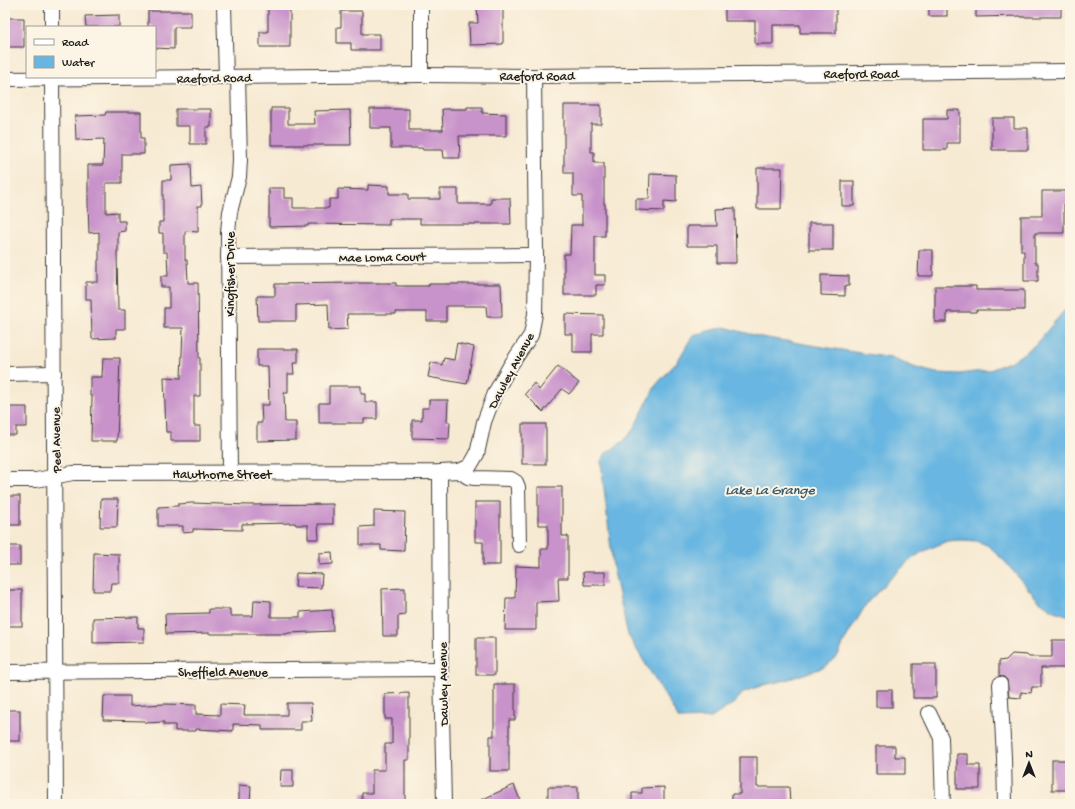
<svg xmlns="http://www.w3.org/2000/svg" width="1075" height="809" font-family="'Gochi Hand',sans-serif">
  <rect width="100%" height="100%" fill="#fcf5e5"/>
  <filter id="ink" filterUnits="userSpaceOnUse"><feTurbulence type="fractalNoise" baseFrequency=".025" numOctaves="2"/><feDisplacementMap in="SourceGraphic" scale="8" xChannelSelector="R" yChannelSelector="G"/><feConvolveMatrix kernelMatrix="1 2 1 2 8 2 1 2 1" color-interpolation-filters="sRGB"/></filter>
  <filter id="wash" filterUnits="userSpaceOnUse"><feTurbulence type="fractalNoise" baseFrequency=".012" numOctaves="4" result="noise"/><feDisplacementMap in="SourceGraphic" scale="16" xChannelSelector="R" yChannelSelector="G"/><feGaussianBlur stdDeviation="0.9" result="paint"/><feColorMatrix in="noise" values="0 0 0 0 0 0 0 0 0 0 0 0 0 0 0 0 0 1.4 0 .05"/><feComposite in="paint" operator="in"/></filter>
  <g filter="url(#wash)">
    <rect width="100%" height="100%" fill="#f7ead3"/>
    <path fill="#67b6e1" stroke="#42697e" d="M1070,304V616L1054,611L1038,600L1007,564L989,546L977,541L961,540L947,541L922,552L909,561L887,582L867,603L846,638L837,657L825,667L786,680L763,685L744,692L734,703L711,718L679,719L628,635L613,567L601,461L606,453L624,441L633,430L656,385L677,362L693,335L724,327L761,337L891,358L916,368L936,373L959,374L990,370L1014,360L1035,345Z"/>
    <g id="blocks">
      <g fill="#c892ca">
        <path d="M725,5H777V8H800V6H809V5H836V33H800V25H773V44H755V21H725Z"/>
        <rect x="929" y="5" width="18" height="11"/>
        <path d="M976,5H1061V17H1021V16L976,17Z"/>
        <path d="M477,6H503V44L470,45L469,23H478Z"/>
        <path d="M268,8H290V47H260V32H268Z"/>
        <path d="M148,11H191V27H174V49L155,48V27H148Z"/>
        <path d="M341,11H362V34H380V50H351V43H337V27H341Z"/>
        <path d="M119,15V27H86L85,16Z"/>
        <path d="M6,18H24V47H5Z"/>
        <path d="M564,105H601V124H591V152H594V163H604V204H605V236H595V275H605V285H596V295H564V254H570L571,225H582V196H573V173H564Z"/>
        <path d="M467,107H482V113L506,114V136H459L460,158H444L443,150H423L422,148H391V128H370V109H409V130H443L442,109H467Z"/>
        <path d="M271,108H288V124H315L314,111L350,110L351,145H271Z"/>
        <path d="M176,109H211V127H206V144H190V126H176Z"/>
        <path d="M947,110H960V143H947V150H923V119H947Z"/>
        <path d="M106,112H141V138H144V154H122V183H106V213L118,212V221H125V231L118,232V251H117L118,310H125V329H116V338L92,339L91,299H86V282H98V260H99V232L89,233L88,203V165H103L104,139L76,140L75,116L105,115Z"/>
        <path d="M992,118H1014V128H1028V150H992Z"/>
        <path d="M191,164L192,188L201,187L202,206H198V232L185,231V260H187L188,283H198L199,358H200V396H194V426H200V441H171V432H166L164,377L181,378L183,328H164V308H169V287H161V276H168L167,252H163V233H159V222H163V180H171V165Z"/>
        <path d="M757,168H782L781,209H757Z"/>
        <path d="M650,174L676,175V202L664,201V211L636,210V199H649Z"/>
        <rect x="842" y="181" width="12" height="25"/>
        <path d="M368,185L389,186V194H408V199H440V189H458V204H491V198H510L511,224H420V219H389V225L308,224V226L269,227V188H284V198H293V208H329V199H338V189L368,190Z"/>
        <path d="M1042,191H1070V204H1064V233H1035V263H1038V281H1024V251H1021V216H1042Z"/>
        <path d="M735,208L736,263H717V246H687V226H717L716,209Z"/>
        <rect x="809" y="223" width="24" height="27"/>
        <path d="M919,250H933V276H918Z"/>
        <path d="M821,275L849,276V286H845V296L821,295Z"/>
        <path d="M355,283H396V286H429V284H501L502,317H487L486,306H446V321H427V312H396V314H347L348,329L329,330L328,304L296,305V321H258L257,296H275V284Z"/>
        <path d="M935,286H976V290H1024V310H976V312H947V322H935Z"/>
        <path d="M565,314L603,315V334H592V352H573V334H565Z"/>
        <path d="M457,343L474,347L467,384L428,377L431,362L442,365L444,358L454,360Z"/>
        <path d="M257,349H298V363H293L294,374H288V393H284L285,422H296V440L257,441V423H262L261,405H269L268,366H257Z"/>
        <path d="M103,358H120L117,441H91L92,396H90V377H102Z"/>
        <path d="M558,366L579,383L569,394L562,389L543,412L525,394L534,383L539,390Z"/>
        <path d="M329,386H361V394H365V402H377V419H364V423H319V403H329Z"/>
        <path d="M429,400H448L447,422H450L449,439L412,438V420H422V408H429Z"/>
        <path d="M5,407H27V427H16V435H5Z"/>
        <rect x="522" y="424" width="24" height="40"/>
        <path d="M538,487H562V536H568V578H558L559,601L536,602V630H505L506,598H515L516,566L541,567V549H548V525H538Z"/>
        <rect x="5" y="496" width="15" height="29"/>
        <path d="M101,499H118L117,527H100Z"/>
        <path d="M475,502H500V565H483V542H475Z"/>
        <path d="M192,503L249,505L333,504V524H318L319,539H308V525H296L295,523L242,524V530L193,529V532L183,533V526H158V507L178,506V504Z"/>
        <path d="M374,511L405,512L404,551L381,550V545H360V527L374,526Z"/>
        <rect x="5" y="546" width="15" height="19"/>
        <path d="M332,552L333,564L319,565V553Z"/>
        <path d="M94,553L119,554V583H111L110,591H93Z"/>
        <path d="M583,572H605V585H584Z"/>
        <path d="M296,573L322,574L321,588L295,587Z"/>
        <path d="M405,588V615L398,616V636H383L382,589Z"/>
        <rect x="5" y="590" width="17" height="36"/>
        <path d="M254,600L271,601V617H300V612L332,610L333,631L288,633L287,634H210V633L166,634L165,614L209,613V609H230V616H253Z"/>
        <path d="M138,617V628H144V642L93,643V618Z"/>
        <rect x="476" y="638" width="19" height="37"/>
        <path d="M1052,640H1070V668H1041V687H1032L1031,693L1021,692V698L1009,697L1007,680L1004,677L999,676V661L1006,660L1012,654L1027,655L1029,657H1052Z"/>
        <rect x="913" y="664" width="23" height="34"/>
        <path d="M494,684H515V720H509V771H490V736H494Z"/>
        <rect x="876" y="690" width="16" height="17"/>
        <path d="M409,693V760H405V802L362,803V793H372V770H385V744H392V719H385V694Z"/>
        <path d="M104,696H130V706L165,704L196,705V714L220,715V704L245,705L244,715H287V703H311L312,721H301V730H262V725L233,724V731L196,729V731H175V725H164V722L145,723V721L103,720Z"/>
        <rect x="5" y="710" width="15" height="31"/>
        <path d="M876,746H895V757H905V774H876Z"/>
        <path d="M957,754H968V765H980V789H957Z"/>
        <path d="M740,757H757V787H789L790,804H732V794H740Z"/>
        <rect x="1052" y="760" width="18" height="30"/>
        <path d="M281,770H293V787H280Z"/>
        <path d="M239,785L251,786L250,804H239Z"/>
        <path d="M514,785L520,800L510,804H472Z"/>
        <rect x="548" y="787" width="30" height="17"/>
        <path d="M664,787V804H632V793H642V788Z"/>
      </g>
    </g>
  </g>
  <g filter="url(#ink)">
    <use href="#blocks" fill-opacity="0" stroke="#3d3b37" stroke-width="1"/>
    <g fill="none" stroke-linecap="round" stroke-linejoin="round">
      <g stroke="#3d3b37" stroke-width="16">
        <g id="minor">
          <path d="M52,5V27"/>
          <path d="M224,5L226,77"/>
          <path d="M421,5V75"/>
          <path d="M52,77L56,804"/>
          <path d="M5,79L421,75L534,76L1070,71"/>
          <path d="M228,257L536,255"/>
          <path d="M5,374L54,373"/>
          <path d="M459,471L468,477L475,478L511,479L516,482L518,487L519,545"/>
          <path d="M440,472L441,669L444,804"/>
          <path d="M230,473L228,232L230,212L239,177L240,160L238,77"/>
          <path d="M5,480H36L73,473L440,472L459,471L470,466L477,454L484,422L495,393L510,366L531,335L535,314L536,255L534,76"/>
          <path d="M5,672L441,669"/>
          <path d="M1000,684L1004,757L1005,804"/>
          <path d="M929,713L941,738L943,804"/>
        </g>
      </g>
      <use href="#minor" stroke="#fff" stroke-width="14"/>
    </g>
  </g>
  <g text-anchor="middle" stroke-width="4" stroke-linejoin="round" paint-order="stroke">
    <g font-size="13" fill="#1c1c1c" stroke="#fcf5e5">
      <text x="861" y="78">Raeford Road</text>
      <text x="537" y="80">Raeford Road</text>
      <text transform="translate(214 77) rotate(-1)" y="5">Raeford Road</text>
      <text transform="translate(382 256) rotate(-1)" y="5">Mae Loma Court</text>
      <text transform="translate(229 274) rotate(-90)" y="5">Kingfisher Drive</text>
      <text transform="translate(510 370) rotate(-62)" y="5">Dawley Avenue</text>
      <text transform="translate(55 440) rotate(-91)" y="5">Peel Avenue</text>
      <text x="222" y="478">Hawthorne Street</text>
      <text x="223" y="676">Sheffield Avenue</text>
      <text transform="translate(442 684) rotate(-91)" y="5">Dawley Avenue</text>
    </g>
    <g font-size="14" font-style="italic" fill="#3a5a6b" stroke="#fcf5e5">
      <text x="770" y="494">Lake La Grange</text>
    </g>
  </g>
  <rect width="1075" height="809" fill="none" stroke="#fcf5e5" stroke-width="20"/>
  <rect x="26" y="26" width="130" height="52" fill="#fcf5e5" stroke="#a29e95"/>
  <rect x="34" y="39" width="20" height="6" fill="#ffffff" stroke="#a29e95"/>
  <text x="62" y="46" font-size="12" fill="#1c1c1c">Road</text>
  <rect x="34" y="56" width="20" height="12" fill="#67b6e1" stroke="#a29e95"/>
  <text x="62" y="66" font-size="12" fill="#1c1c1c">Water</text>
  <g transform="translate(1029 763)" stroke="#fcf5e5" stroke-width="3" paint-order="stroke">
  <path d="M0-3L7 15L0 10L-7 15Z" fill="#1c1c1c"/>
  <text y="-6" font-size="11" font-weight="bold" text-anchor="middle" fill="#1c1c1c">N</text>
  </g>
</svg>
